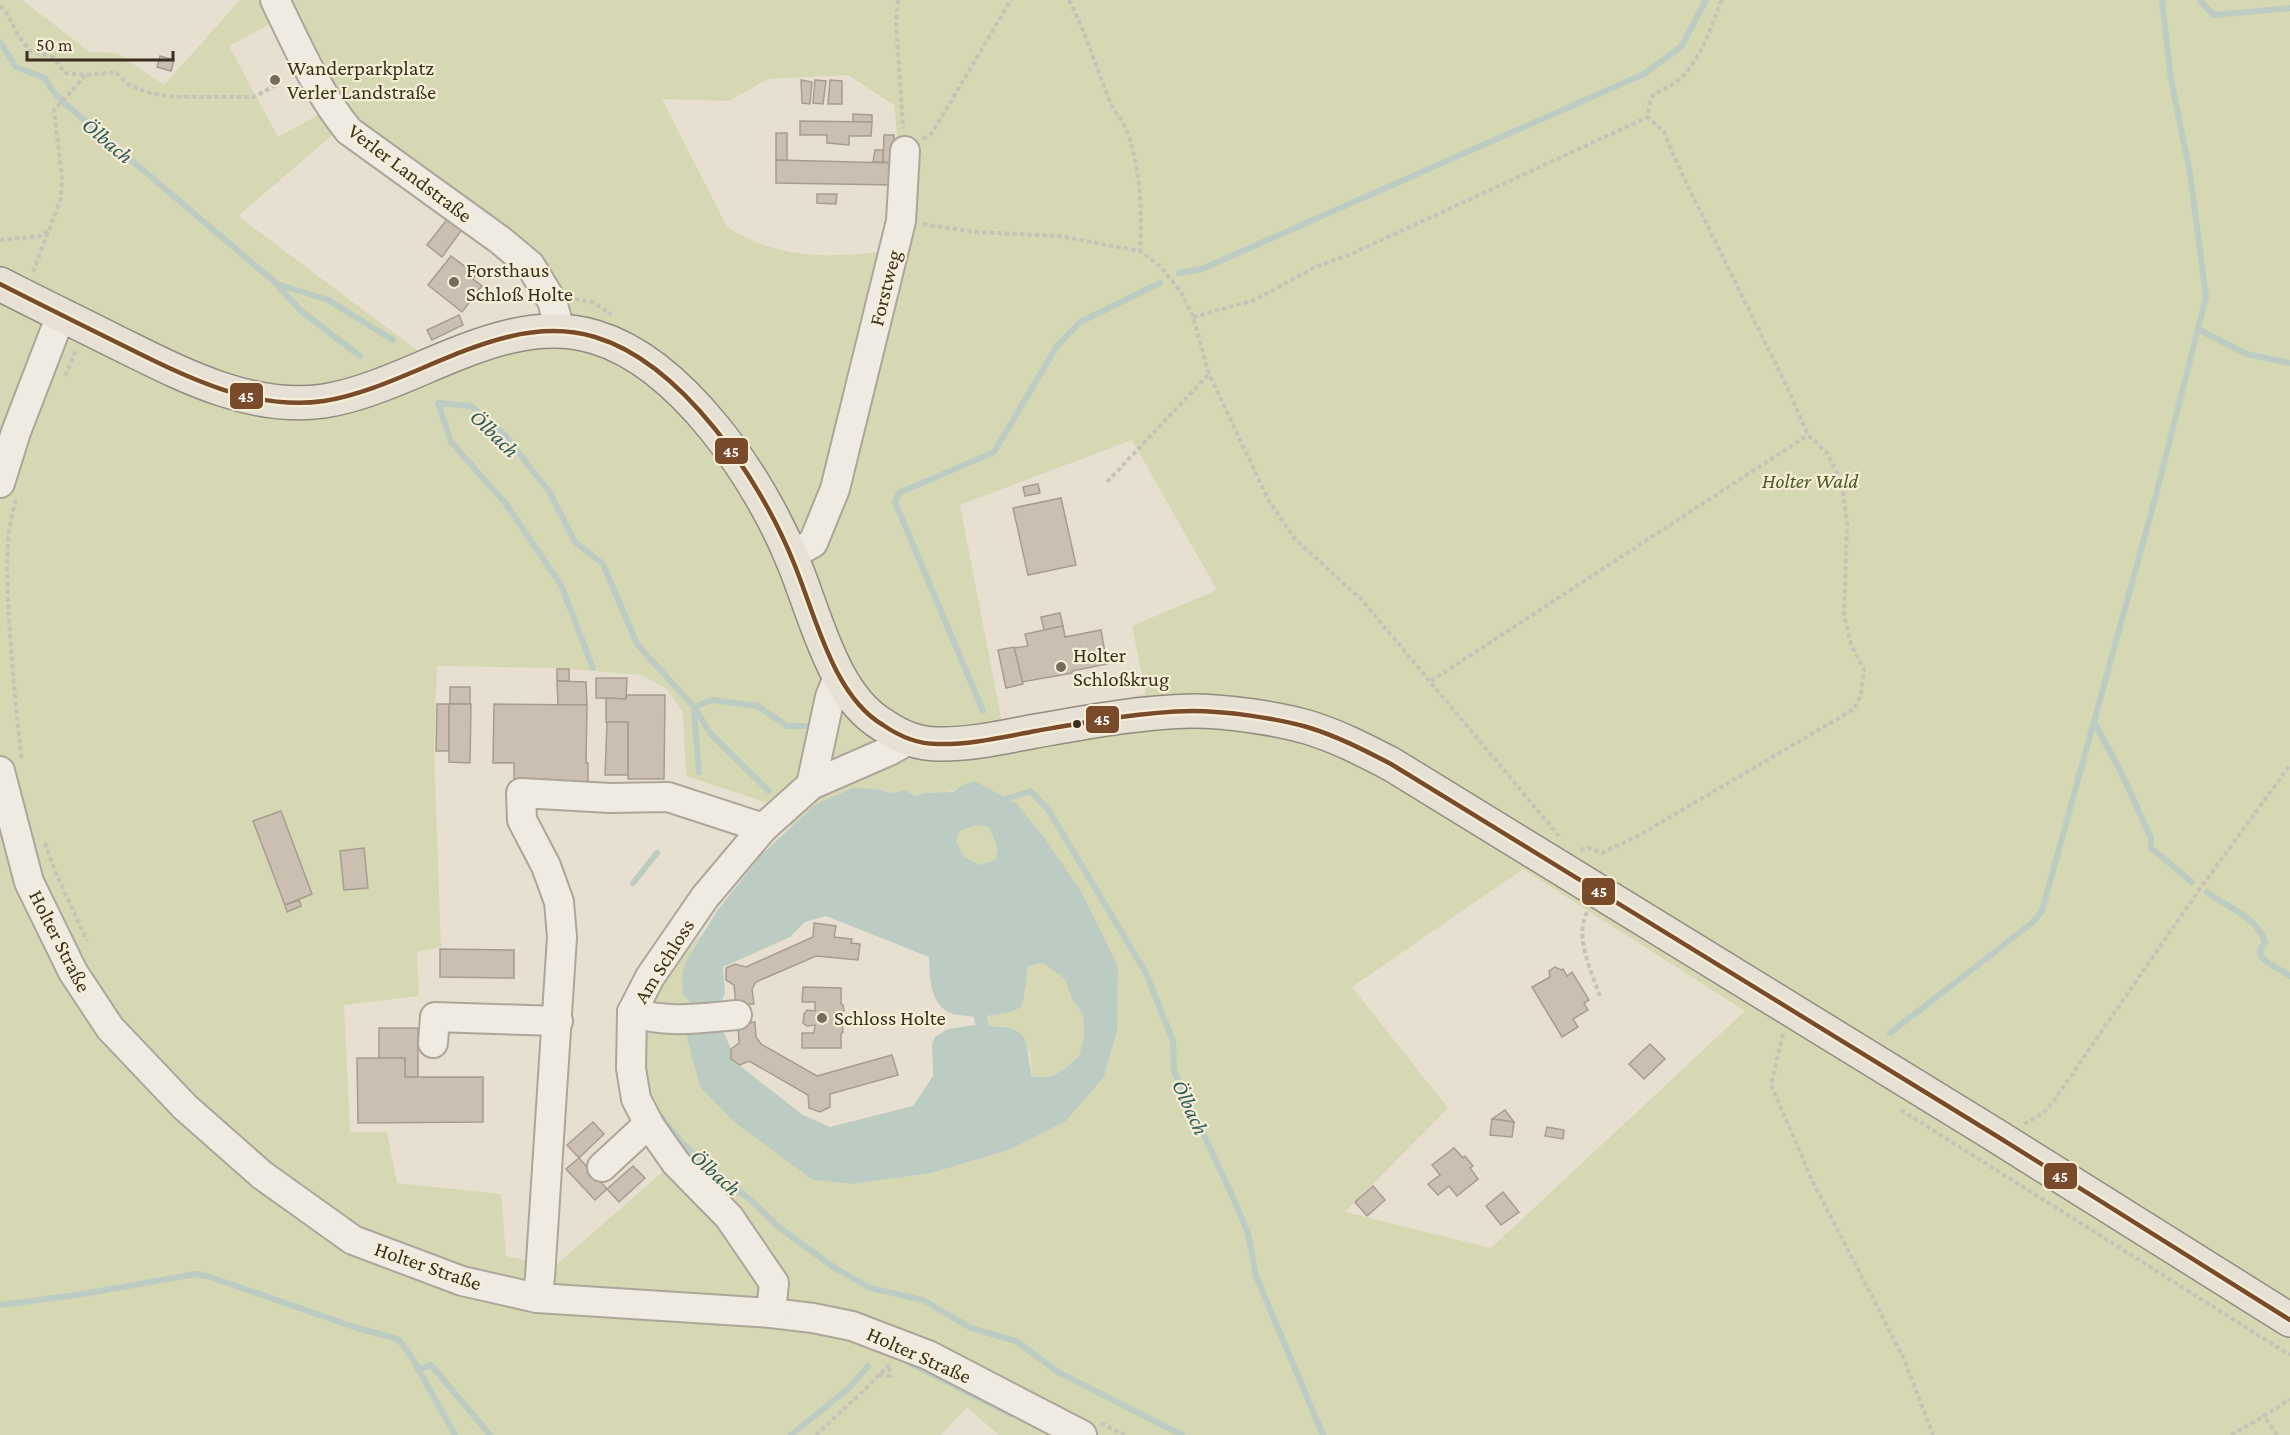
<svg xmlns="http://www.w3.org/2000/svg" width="2290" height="1435" font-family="'Crimson Pro',serif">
  <rect width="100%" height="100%" fill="#e7e0d1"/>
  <g fill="#d6d7b3" fill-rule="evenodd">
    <path d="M0,0H22L90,52L117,53L164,85L240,0H2290V1435H999L967,1407L941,1435H0ZM272,23L320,114L278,137L229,46ZM848,75L894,105L899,152L890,250C832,259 779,260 727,227L662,99L729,101L768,79ZM335,133L521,269L544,316L422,354L238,216ZM1132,440L1217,590L1132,626L1146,694L1002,723L960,505ZM437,666L556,668L641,675L666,688L683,713L686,776L765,802L791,827L816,804L877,789L891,793L905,790L915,796C932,791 949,796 963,785L998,795L1017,804L1044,837L1081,891L1118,966L1117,1031L1104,1077L1066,1121L1011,1149L932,1173L851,1184L813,1180L703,1023L688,958L703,933L670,967L654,991L638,1064L656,1121L682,1155L555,1266L506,1256L501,1194L397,1183L387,1132H350L344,1005L419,996L417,952L441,947L434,748ZM1523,869L1745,1011L1491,1248L1345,1212L1448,1108L1352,987Z"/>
    <path d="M978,825L990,828L998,850L995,860L980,865L964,857L956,841L961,830Z"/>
    <path d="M1043,963L1065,979L1072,999L1083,1014L1084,1036L1079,1056L1066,1068L1051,1077H1032L1030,1051L1000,1026H989L987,1016L1010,1012L1026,994L1025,981L1028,966Z"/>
  </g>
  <path fill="#bcccc2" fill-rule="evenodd" d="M975,781L1017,804L1044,837L1081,891L1118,966L1117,1031L1104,1077L1066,1121L1011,1149L932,1173L852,1184L813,1180L734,1122L700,1087L686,1033L703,1023L702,1012L683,995L682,973L688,958L717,911L761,855L816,804L853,788L877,789L891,793L905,790L915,796L925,793L953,792L963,785ZM978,825L990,828L998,850L995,860L980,865L964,857L956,841L961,830ZM826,916L929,957C930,977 929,1003 950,1013C957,1016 967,1015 974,1017L975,1025L948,1029L935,1037L932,1044L933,1076L913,1106L830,1127L803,1115L731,1059V1049L719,1022L717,1010L725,994L723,967L790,937L805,922ZM1043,963L1065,979L1072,999L1083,1014L1084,1036L1079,1056L1066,1068L1051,1077H1032C1024,1043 1035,1027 989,1026L987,1016L1011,1012L1021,1007C1027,993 1025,981 1028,966Z"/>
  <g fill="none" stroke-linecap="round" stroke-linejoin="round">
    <g stroke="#bcccc2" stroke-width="6">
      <path d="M2200,0L2213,15L2290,8"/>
      <path d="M0,42L16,67L45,78L53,91L63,102L277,284L328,300L393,340"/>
      <path d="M1179,273L1202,269L1644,74L1681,47L1706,0"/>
      <path d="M278,286L301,311L360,356"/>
      <path d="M2198,329L2246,354L2290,363"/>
      <path d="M593,668L561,585L506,504L451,442L438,403L471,406L505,435L550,493L575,542L603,564L637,644L694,707L712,700L758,706L787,726H805"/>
      <path d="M694,707L711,734L769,791"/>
      <path d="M694,711L699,772"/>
      <path d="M983,711L895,502L899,493L994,452L1057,346L1080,322L1160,283"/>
      <path d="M2094,722L2121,772L2151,838V848L2192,882"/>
      <path d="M999,801L1031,791L1049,811L1146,973L1173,1041L1174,1071L1231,1193L1248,1233L1256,1276L1323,1435"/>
      <path d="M633,883L657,853"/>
      <path d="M2207,892C2226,907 2259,917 2265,943C2247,959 2281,968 2290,976"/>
      <path d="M1890,1033L2032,923L2042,911L2155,499L2206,297L2190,173L2171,79L2162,0"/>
      <path d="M660,1116L683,1144L755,1204L781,1229L835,1268L870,1288L923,1300L971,1328L1016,1341L1058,1372L1182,1435"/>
      <path d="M0,1305L77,1295L196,1274L207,1276L357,1328L398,1339L411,1356L455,1435"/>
      <path d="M910,1363L1011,1414"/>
      <path d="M418,1369L431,1365L490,1435"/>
      <path d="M791,1435L849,1388L868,1366"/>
    </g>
  </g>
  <g fill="#cbbfb2" stroke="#a89c90" stroke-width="1.5">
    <path d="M160,56L174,60L171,71L157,67Z"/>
    <path d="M801,80L812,82L810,104L802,103Z"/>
    <path d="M815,80L826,81L823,104L813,103Z"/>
    <path d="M830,80L842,81V104H828Z"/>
    <path d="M853,114L872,115V122H853Z"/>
    <path d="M800,121L872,122L871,136H849V145L827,143V135H800Z"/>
    <path d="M776,133H787V161L776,160Z"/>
    <path d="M884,135H894V163L883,162Z"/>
    <path d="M875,150H883V162H873Z"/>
    <path d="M776,160L894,163V185L776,183Z"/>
    <path d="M817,194H837L836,204L817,203Z"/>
    <path d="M449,217L463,228L442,257L427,245Z"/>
    <path d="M451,256L476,275L473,279L482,286L462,312L428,285Z"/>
    <path d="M459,315L463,325L432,340L427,330Z"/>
    <path d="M1038,484L1040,493L1025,496L1023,487Z"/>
    <path d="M1061,498L1076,565L1028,575L1013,508Z"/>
    <path d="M1060,613L1063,626L1044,630L1041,617Z"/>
    <path d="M1063,626L1065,637L1101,630L1107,664L1072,671V673L1022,682L1014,648L1028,646L1025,634Z"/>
    <path d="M1014,647L1023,684L1006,688L998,650Z"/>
    <rect x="557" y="669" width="12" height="12"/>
    <path d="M596,678H627L626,699L596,698Z"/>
    <path d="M557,681L586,682L587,705H558Z"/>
    <rect x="450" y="687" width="20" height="17"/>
    <path d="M627,695H665L664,779H628V722H606V698L626,699Z"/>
    <path d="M437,704H449V751H436Z"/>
    <path d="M449,704H471L470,763L449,762Z"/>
    <path d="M494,704L587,705L586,763H588V783L514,781V763H493Z"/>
    <path d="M607,722H628V775H605Z"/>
    <path d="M281,811L312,894L285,905L253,821Z"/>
    <path d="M364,848L368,888L344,890L340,851Z"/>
    <path d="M299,900L301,906L287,912L285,905Z"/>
    <path d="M814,923L836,926L834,937L852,939L851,943L860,944L858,960L816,956L756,982L752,989L754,1004L736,1005L734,985L726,980V968L735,964L746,967L813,937Z"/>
    <path d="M440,949L514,950V978L440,977Z"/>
    <path d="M1555,967L1561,970L1563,969L1567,976L1572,972L1589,1000L1584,1003L1588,1010L1573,1019L1578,1027L1562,1037L1532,987L1550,977L1549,971Z"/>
    <path d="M803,987L841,988V1004L843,1005L844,1011L841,1013L843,1032L841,1034V1048H802V1033H814L815,1025L807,1026L803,1023L804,1014L807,1010L815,1011V1002H802Z"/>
    <path d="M755,1022L756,1037L761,1044L817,1076L892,1055L898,1075L830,1094V1107L820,1112L809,1108L808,1095L749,1061L740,1065L731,1059V1049L739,1043L738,1024Z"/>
    <path d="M379,1028H418V1077H405V1058H379Z"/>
    <path d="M1650,1044L1665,1059L1644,1079L1629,1064Z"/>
    <path d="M357,1058H405V1077H483V1122L358,1123Z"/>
    <path d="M1505,1110L1514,1122L1492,1119Z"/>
    <path d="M1492,1119L1514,1122L1512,1137L1490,1135Z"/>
    <path d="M593,1122L604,1134L579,1158L567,1145Z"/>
    <path d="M1547,1127L1564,1130L1563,1139L1545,1136Z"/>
    <path d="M1454,1148L1463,1158L1465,1156L1473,1166L1470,1168L1478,1179L1457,1196L1449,1186L1438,1195L1428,1184L1440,1175L1432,1165Z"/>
    <path d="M579,1158L607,1189L595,1200L566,1169Z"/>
    <path d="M633,1166L645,1178L619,1202L607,1189Z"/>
    <path d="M1373,1186L1385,1200L1367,1216L1355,1202Z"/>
    <path d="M1503,1192L1519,1212L1501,1225L1486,1206Z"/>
  </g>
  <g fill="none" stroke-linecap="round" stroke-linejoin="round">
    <g stroke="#ada599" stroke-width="32">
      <g id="minor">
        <path d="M275,0C297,45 317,92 349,131L500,240L530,265L552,301L560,330"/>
        <path d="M0,483L16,432L61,315"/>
        <path d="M791,555L813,543L835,489L901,221L905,151"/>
        <path d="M0,771L29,882L73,972L110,1028L185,1107L262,1175L353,1240L462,1281L537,1298L771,1313L813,1318L852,1326L928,1355L1082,1435"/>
        <path d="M811,785L830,697L838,677"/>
        <path d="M632,1012C666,1024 702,1018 737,1015"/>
        <path d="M433,1043L435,1017L558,1021"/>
        <path d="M602,1167L642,1130L650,1126"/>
        <path d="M537,1298L540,1277L562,937L559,902L546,866L522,820L521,793L610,798L668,797L763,828"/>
        <path d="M771,1313L774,1283L729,1217L676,1163L650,1126L636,1099L631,1068L632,1012L650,977L705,897L763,828L811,785L889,751L909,740"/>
      </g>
    </g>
    <g stroke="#928b80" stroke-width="36">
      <path id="major" d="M0,284C37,303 74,321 112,340C177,372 249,412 324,401C413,387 502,309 595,337C682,363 760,479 793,561C815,613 832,695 883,725C899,736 917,744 937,744C970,745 1003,737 1036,731C1087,722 1140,712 1192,711C1226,711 1275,718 1307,727C1337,736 1364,750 1391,764L1995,1135L2290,1320"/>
    </g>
    <g stroke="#c8c2b9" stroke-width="4" stroke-dasharray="4.5 3" stroke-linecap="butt">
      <path d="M898,0L896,20L903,128"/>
      <path d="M1069,0C1086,33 1096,67 1110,102C1114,112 1122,119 1126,129C1141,168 1142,210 1140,251"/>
      <path d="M0,6L8,15L18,35L30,51L53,57L65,73L86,75L116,72L127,84L150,93L173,97H254L276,85"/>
      <path d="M923,139L932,133L1011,0"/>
      <path d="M923,224L974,232L1059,236L1140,251L1160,266L1181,292L1193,317L1209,374L1269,501L1295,539L1361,599L1559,836"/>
      <path d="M0,240L41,236L49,230"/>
      <path d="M33,272L61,198L62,178L54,110L86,75"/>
      <path d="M575,299L592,302L610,313L609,315"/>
      <path d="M1193,317L1255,300L1315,267L1351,254L1648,117C1649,88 1658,95 1677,81C1700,63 1711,26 1722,0"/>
      <path d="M65,376L76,350"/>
      <path d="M1107,482L1209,374"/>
      <path d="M16,500C4,537 7,581 9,619C12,667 16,714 22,761"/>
      <path d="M1431,681L1808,435"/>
      <path d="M45,843L55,871L87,941"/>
      <path d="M1580,850L1589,848L1602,853L1638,836L1854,709L1861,695L1864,670L1851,644L1844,615L1847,525L1842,483L1827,453L1808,435L1787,387L1681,172L1664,132L1648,117"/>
      <path d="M1587,912C1574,938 1592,972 1600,997"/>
      <path d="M1783,1034L1771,1085L1812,1180L1904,1359L1933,1435"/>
      <path d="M1901,1110L2290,1355"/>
      <path d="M2024,1124L2043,1113L2053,1102L2199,890L2290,765"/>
      <path d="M879,1375L890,1376L889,1364"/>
      <path d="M1101,1423L1125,1435"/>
      <path d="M816,1435L860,1394L889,1365"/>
      <path d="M2231,1435L2264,1416"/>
      <path d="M2277,1435L2264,1416L2290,1399"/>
    </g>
    <use href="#minor" stroke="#efebe3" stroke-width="28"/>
    <use href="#major" stroke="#e6e1d4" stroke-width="33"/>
    <g stroke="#f7eed8" stroke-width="9">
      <path id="bus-1" d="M0,284C37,303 74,321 112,340C177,372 249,412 324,401C413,387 502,309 595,337C682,363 760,479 793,561C815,613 832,695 883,725C899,736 917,744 937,744C970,745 1003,737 1036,731C1087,722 1140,712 1192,711C1226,711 1275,718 1307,727C1337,736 1364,750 1391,764L1995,1135L2290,1320"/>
    </g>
    <use href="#bus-1" stroke="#7a4b2a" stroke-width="4.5"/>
  </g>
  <g fill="#786c5e" stroke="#f7eed8" stroke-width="2">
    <circle cx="275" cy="80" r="6"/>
    <circle cx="454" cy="282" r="6"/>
    <circle cx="1061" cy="667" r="6"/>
    <circle cx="822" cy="1018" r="6"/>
  </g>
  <circle fill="#3d2e20" stroke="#f7eed8" stroke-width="2" cx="1077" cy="724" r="5"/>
  <g text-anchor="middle" stroke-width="4.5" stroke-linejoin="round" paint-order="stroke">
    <g font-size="21" fill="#3d2e20" stroke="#f7eed8" text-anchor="start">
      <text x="287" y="75">Wanderparkplatz<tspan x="287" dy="24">Verler Landstraße</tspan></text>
      <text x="466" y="277">Forsthaus<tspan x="466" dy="24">Schloß Holte</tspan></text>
      <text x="1073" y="662">Holter<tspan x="1073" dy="24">Schloßkrug</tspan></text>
      <text x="834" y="1025">Schloss Holte</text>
    </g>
    <g font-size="21" fill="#3d2e20" stroke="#f7eed8">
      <text transform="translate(410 173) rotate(37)" y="7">Verler Landstraße</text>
      <text transform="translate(885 288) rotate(-76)" y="7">Forstweg</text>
      <text transform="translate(60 941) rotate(63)" y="7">Holter Straße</text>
      <text transform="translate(664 961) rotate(-58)" y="7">Am Schloss</text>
      <text transform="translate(428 1266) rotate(19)" y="7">Holter Straße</text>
      <text transform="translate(919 1355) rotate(24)" y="7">Holter Straße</text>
    </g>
    <g font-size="21" font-style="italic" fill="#4d5a26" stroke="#f7eed8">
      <text x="1810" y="488">Holter Wald</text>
    </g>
    <g font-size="22" font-style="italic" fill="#2f5d5a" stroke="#f7eed8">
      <text transform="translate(108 140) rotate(40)" y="8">Ölbach</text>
      <text transform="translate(495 433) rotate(44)" y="8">Ölbach</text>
      <text transform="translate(1191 1107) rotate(65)" y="8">Ölbach</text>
      <text transform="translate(716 1172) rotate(41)" y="8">Ölbach</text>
    </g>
  </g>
  <g stroke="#f7eed8" stroke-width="2">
    <rect x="229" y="382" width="35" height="28" rx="6" fill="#7a4b2a"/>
    <rect x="714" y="437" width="35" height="28" rx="6" fill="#7a4b2a"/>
    <rect x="1085" y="705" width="35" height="29" rx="6" fill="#7a4b2a"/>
    <rect x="1581" y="877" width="35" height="29" rx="6" fill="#7a4b2a"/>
    <rect x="2043" y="1162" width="35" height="28" rx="6" fill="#7a4b2a"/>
  </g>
  <g font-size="16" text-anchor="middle" font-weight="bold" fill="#fff">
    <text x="246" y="402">45</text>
    <text x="731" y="457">45</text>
    <text x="1102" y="725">45</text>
    <text x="1599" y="897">45</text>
    <text x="2060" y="1182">45</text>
  </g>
  <path d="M27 51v9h146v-9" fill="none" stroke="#3d2e20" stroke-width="3"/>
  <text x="36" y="51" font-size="18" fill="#3d2e20" stroke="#f7eed8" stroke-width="4.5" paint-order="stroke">50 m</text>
</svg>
